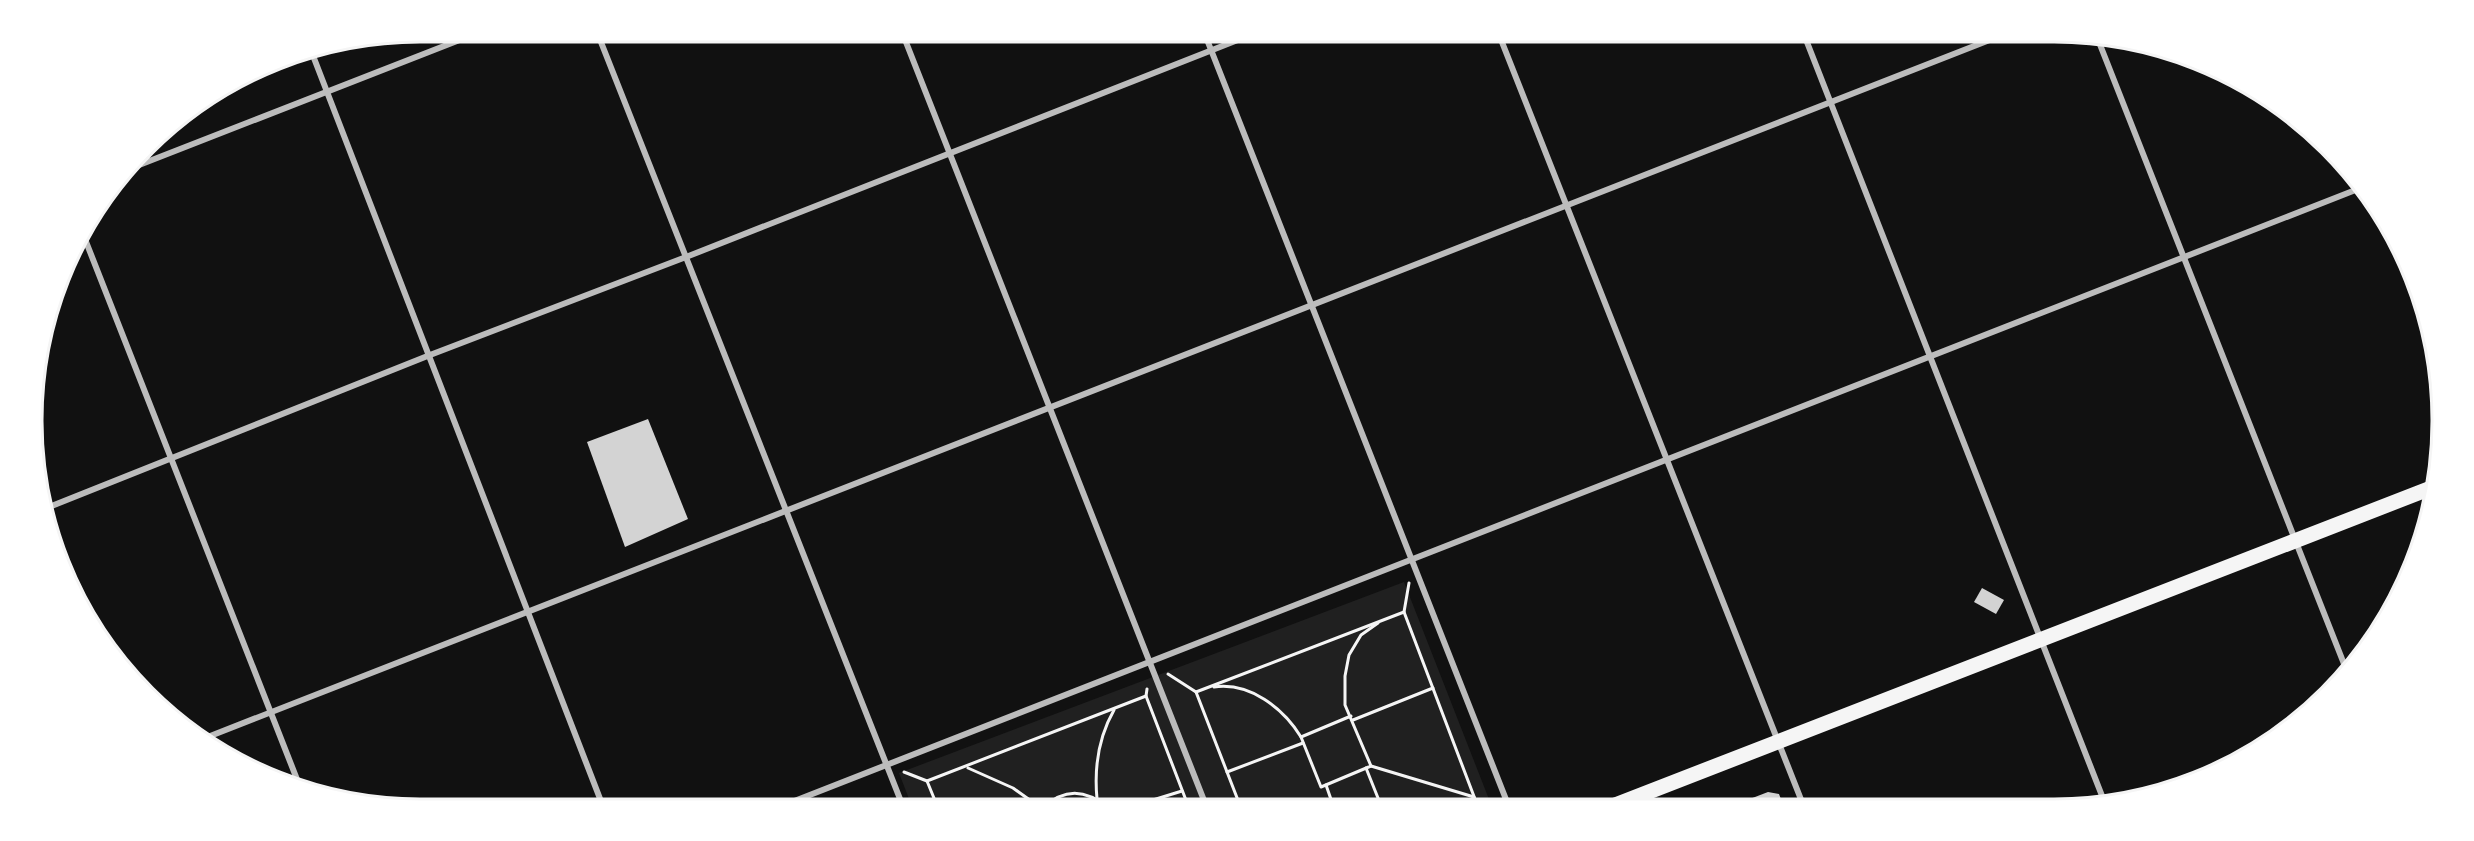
<svg xmlns="http://www.w3.org/2000/svg" width="2474" height="841" font-family="Helvetica,sans-serif">
  <rect width="100%" height="100%" fill="#111"/>
  <path fill="#202020" d="M1404,582L1492,807L913,809L899,773Z"/>
  <g fill="#d3d3d3">
    <path d="M648,419L688,519L625,547L587,442Z"/>
    <path d="M1982,588L2004,600L1996,614L1974,602Z"/>
    <path d="M1768,792L1779,794L1784,807H1729Z"/>
  </g>
  <g fill="none" stroke-linecap="round" stroke-linejoin="round">
    <g stroke="#f5f5f5" stroke-width="3">
      <path d="M1409,583L1404,612L1478,807"/>
      <path d="M1168,674L1196,692"/>
      <path d="M1214,687C1250,682 1283,708 1301,737"/>
      <path d="M1147,689L1146,696L1189,808"/>
      <path d="M1351,716L1301,737L1321,787L1371,766L1345,705V676L1349,655L1361,635L1378,623"/>
      <path d="M1353,720L1433,688"/>
      <path d="M1371,766L1474,797"/>
      <path d="M968,768L1013,788L1041,808"/>
      <path d="M1366,768L1382,808"/>
      <path d="M904,772L927,781"/>
      <path d="M1227,772L1303,743"/>
      <path d="M1326,785L1334,808"/>
      <path d="M1097,799C1094,767 1098,738 1114,710"/>
      <path d="M938,808L927,781L1146,696"/>
      <path d="M1043,808C1064,788 1086,789 1108,808"/>
      <path d="M1127,808L1182,791"/>
      <path d="M1241,808L1196,692L1404,612"/>
    </g>
    <g stroke="#bcbcbc" stroke-width="6">
      <path d="M597,32L904,809"/>
      <path d="M902,32L1207,808"/>
      <path d="M1204,32L1509,807"/>
      <path d="M1498,32L1804,807"/>
      <path d="M1803,32L2106,806"/>
      <path d="M2097,37L2346,669"/>
      <path d="M312,53L604,809"/>
      <path d="M134,167L480,32"/>
      <path d="M83,234L300,787"/>
      <path d="M44,509L430,355L686,257L1258,32"/>
      <path d="M200,740L2010,32"/>
      <path d="M774,809L2358,189"/>
    </g>
    <path stroke="#f5f5f5" stroke-width="15" d="M1610,807L2431,488"/>
  </g>
  <path d="M0 0H2474V841H0ZM420 42H2054A378 378 0 0 1 2432 420V421A378 378 0 0 1 2054 799H420A378 378 0 0 1 42 421V420A378 378 0 0 1 420 42Z" fill="#fff" fill-rule="evenodd"/>
  <path fill="none" stroke="#f5f5f5" stroke-width="3" d="M420 42H2054A378 378 0 0 1 2432 420V421A378 378 0 0 1 2054 799H420A378 378 0 0 1 42 421V420A378 378 0 0 1 420 42Z"/>
</svg>
